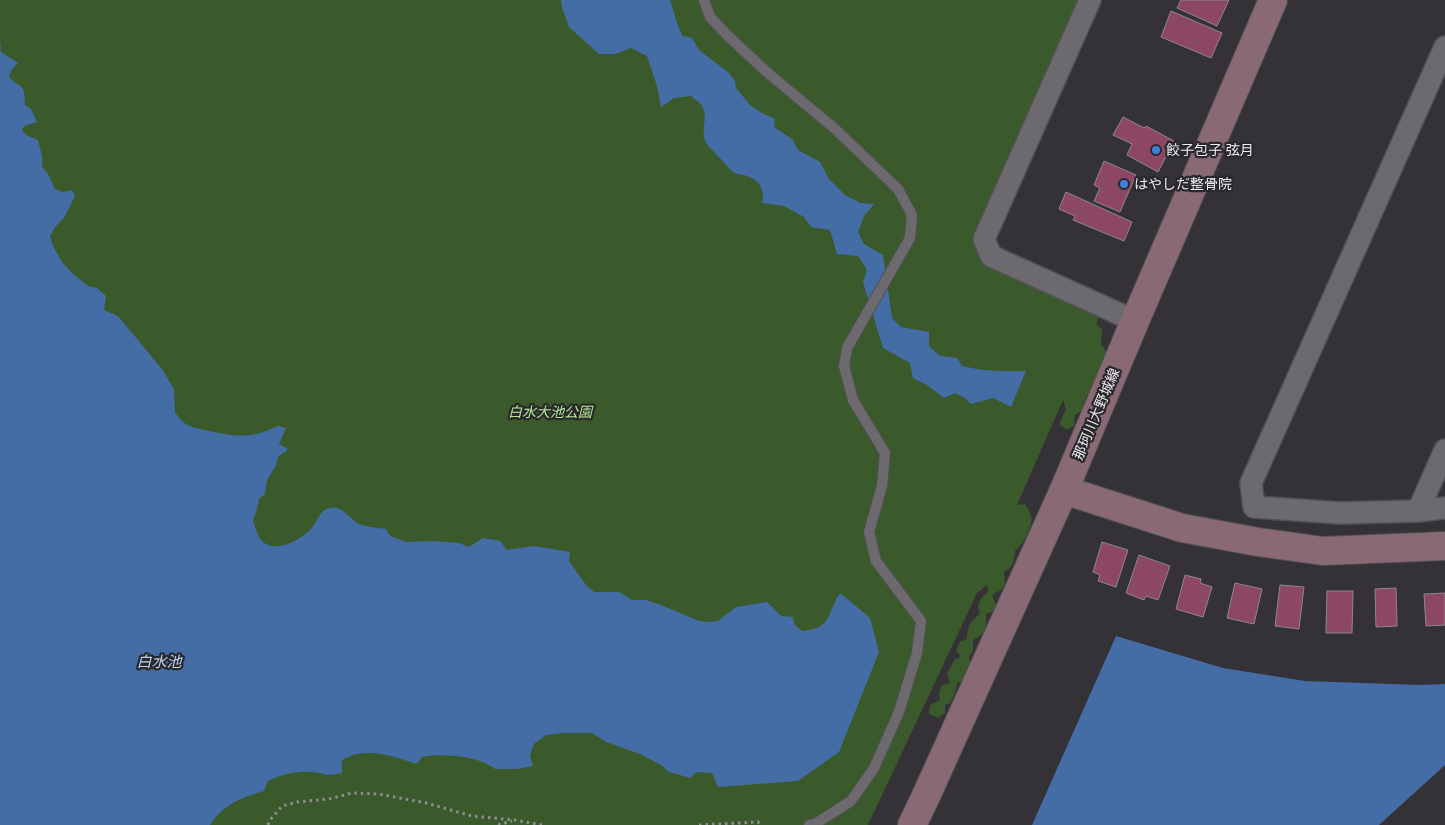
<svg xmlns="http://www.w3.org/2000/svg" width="1445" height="825" font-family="'Noto Serif','Noto Sans JP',serif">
  <rect width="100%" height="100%" fill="#343237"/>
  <path fill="#3b5a2b" d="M0,0H1086L978,242L1100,315L1096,324L1102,329L1101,344L1107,353L1104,364L1085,400L1082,410L1075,415L1074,426L1066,430L1059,424L1066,409L1063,400L1017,505L1025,504C1027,508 1030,512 1031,515C1034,527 1023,544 1015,551C1014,561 1013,568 1004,572L1005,585L1001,590L992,595L996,605L992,612L986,614C987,627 986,634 973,640V651L969,656L971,672L968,679L957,683L955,693L950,703L945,705V713L938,718L929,714L930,705L940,700L939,693L942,685L950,683L947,674L955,659L961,657L956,650L960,642L967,639C967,627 970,621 980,614C976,604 980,598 988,592L987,585L977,593L868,825H0Z"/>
  <g fill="#436da4">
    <path d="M561,0H670L679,29L683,36L692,38L699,50L729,73L735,81L736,88L750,105L762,113L775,119L774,127L793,140L798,150L820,162L829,179L845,195L860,203L874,204L864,216L858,232L864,244L883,255L892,318L901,327L929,332V346L940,356L957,358L962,366C983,371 1004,372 1026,371L1011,407L993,398L971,404L965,398L955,393L944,398L927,385L913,378L910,363L883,348L863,282L867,270L858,256L837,254L830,230L811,227L804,217L784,206L762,203C765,190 760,180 747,176C743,174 737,175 733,172C725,165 719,156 711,149C696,134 710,122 702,106C700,102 694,99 691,96L674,98L661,107L657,86L647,56L631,48L616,54H599L569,27L562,8Z"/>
    <path d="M0,40L1,52L18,63L12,69L9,76C14,84 17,82 22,88C25,92 25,99 25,105L31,109L37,122L24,126L22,130L26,135L38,140L42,156V167L48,174L55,189L63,192L72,190L75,196L64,218L56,226L50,236L53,246L62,262L72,273L88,286L97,288L106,296L104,310L118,316L162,369L174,389L175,413C178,416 182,422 186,424C192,428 201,429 209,431C238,437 250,439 278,426L286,428L279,444L288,449L285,452L278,457L276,465L267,480L265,494L259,499L257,509L253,520C255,526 257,536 262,541C275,554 300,540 310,530C317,523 319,510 330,508C343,505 349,519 359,524C367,527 378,528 386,529L390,536L406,542L433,541L459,543L469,547L483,538L500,541L507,550L534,546L570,552L569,561L586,585L594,592H619L632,600H646L661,605L699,621L708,622L718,621L736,607L767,602L781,616L793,617L794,624L802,631C832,629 827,613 840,593L870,618L879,652L839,752L798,781L718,787L712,773L697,772L690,778L669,772L661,765L640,754L606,742L592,733H564L546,735L534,744L530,755L533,766L517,769H495C479,756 442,753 422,757L417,764C398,758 378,750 357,754C352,755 347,758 342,760V773C327,777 324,773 311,772C296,771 280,775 268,781L264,791C240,798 224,804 210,825H0Z"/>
    <path d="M1116,636L1223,668L1305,681L1420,685L1445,684V765L1379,825H1032Z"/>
  </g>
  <g fill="#8c4765" stroke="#8f888b">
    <path d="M1181,0H1229L1217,26L1177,8Z"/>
    <path d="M1171,11L1222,33L1211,58L1161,37Z"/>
    <path d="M1123,117L1144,128L1146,126L1174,141L1158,172L1127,155L1132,144L1113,135Z"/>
    <path d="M1104,161L1136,175L1120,212L1094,201L1100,188L1094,185Z"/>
    <path d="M1066,192L1132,222L1124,241L1073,220L1075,216L1059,209Z"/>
    <path d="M1102,542L1128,550L1116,587L1098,581L1100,575L1093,572Z"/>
    <path d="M1139,555L1170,566L1158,600L1146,596L1144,600L1126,593Z"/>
    <path d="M1185,575L1201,579L1200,583L1212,587L1203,617L1176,609Z"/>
    <path d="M1235,583L1262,589L1254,624L1227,618Z"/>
    <path d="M1280,585L1304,587L1299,629L1275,626Z"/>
    <path d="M1396,588L1397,626L1376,627L1375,589Z"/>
    <path d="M1327,591H1353L1352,633H1326Z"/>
    <path d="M1445,593V625L1426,626L1424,594Z"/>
  </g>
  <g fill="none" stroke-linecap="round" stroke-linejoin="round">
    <g stroke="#525154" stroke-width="12">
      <path id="lane" d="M704,0L710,17L728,36L769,74L834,128L898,189L912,215L910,238L847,348L844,366L853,400L885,453L882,486L869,532L876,561L921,621L917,653L899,712L874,768L851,801L815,824L809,825"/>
    </g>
    <g stroke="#525154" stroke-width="24">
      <g id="street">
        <path d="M1090,0L984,239L991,256L1135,321"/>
        <path d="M1445,47L1251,483L1254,507L1341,513L1418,511L1445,508"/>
        <path d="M1418,511L1445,450"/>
      </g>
    </g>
    <g stroke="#525154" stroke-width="30">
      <g id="secondary">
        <path d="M1064,490L1182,528L1258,542L1323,551L1445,546"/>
        <path d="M912,825L926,796L1064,490L1135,321L1273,0"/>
      </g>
    </g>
    <g stroke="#8e8c91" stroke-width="3" stroke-dasharray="2.5 4" stroke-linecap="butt">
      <path d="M268,825L270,820L282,806L297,802L329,799L352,793L379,794L426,803L472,816L515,820L542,825"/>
      <path d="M498,825L512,821"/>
      <path d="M699,825L758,822L761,825"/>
    </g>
    <use href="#lane" stroke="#6c6a6f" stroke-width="10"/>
    <use href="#street" stroke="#6c6a6f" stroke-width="21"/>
    <use href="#secondary" stroke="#896a74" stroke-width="28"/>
  </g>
  <g fill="#3f7fe0" stroke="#2a282d" stroke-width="2">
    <circle cx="1156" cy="150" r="5"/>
    <circle cx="1124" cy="184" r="5"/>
  </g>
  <g text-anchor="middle" stroke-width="4.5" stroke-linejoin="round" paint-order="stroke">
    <g font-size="14" fill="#edecef" stroke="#2a282d" text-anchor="start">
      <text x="1166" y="155">餃子包子 弦月</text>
      <text x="1134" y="189">はやしだ整骨院</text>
    </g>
    <g font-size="14" font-style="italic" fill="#b0ea93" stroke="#2a282d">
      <text x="550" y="417">白水大池公園</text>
    </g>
    <g font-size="14" fill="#edecef" stroke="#2a282d">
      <text transform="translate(1096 414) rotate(-67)" y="5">那珂川大野城線</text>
    </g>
    <g font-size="15" font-style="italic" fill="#bcd4f4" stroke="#2a282d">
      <text x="159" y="667">白水池</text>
    </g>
  </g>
</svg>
